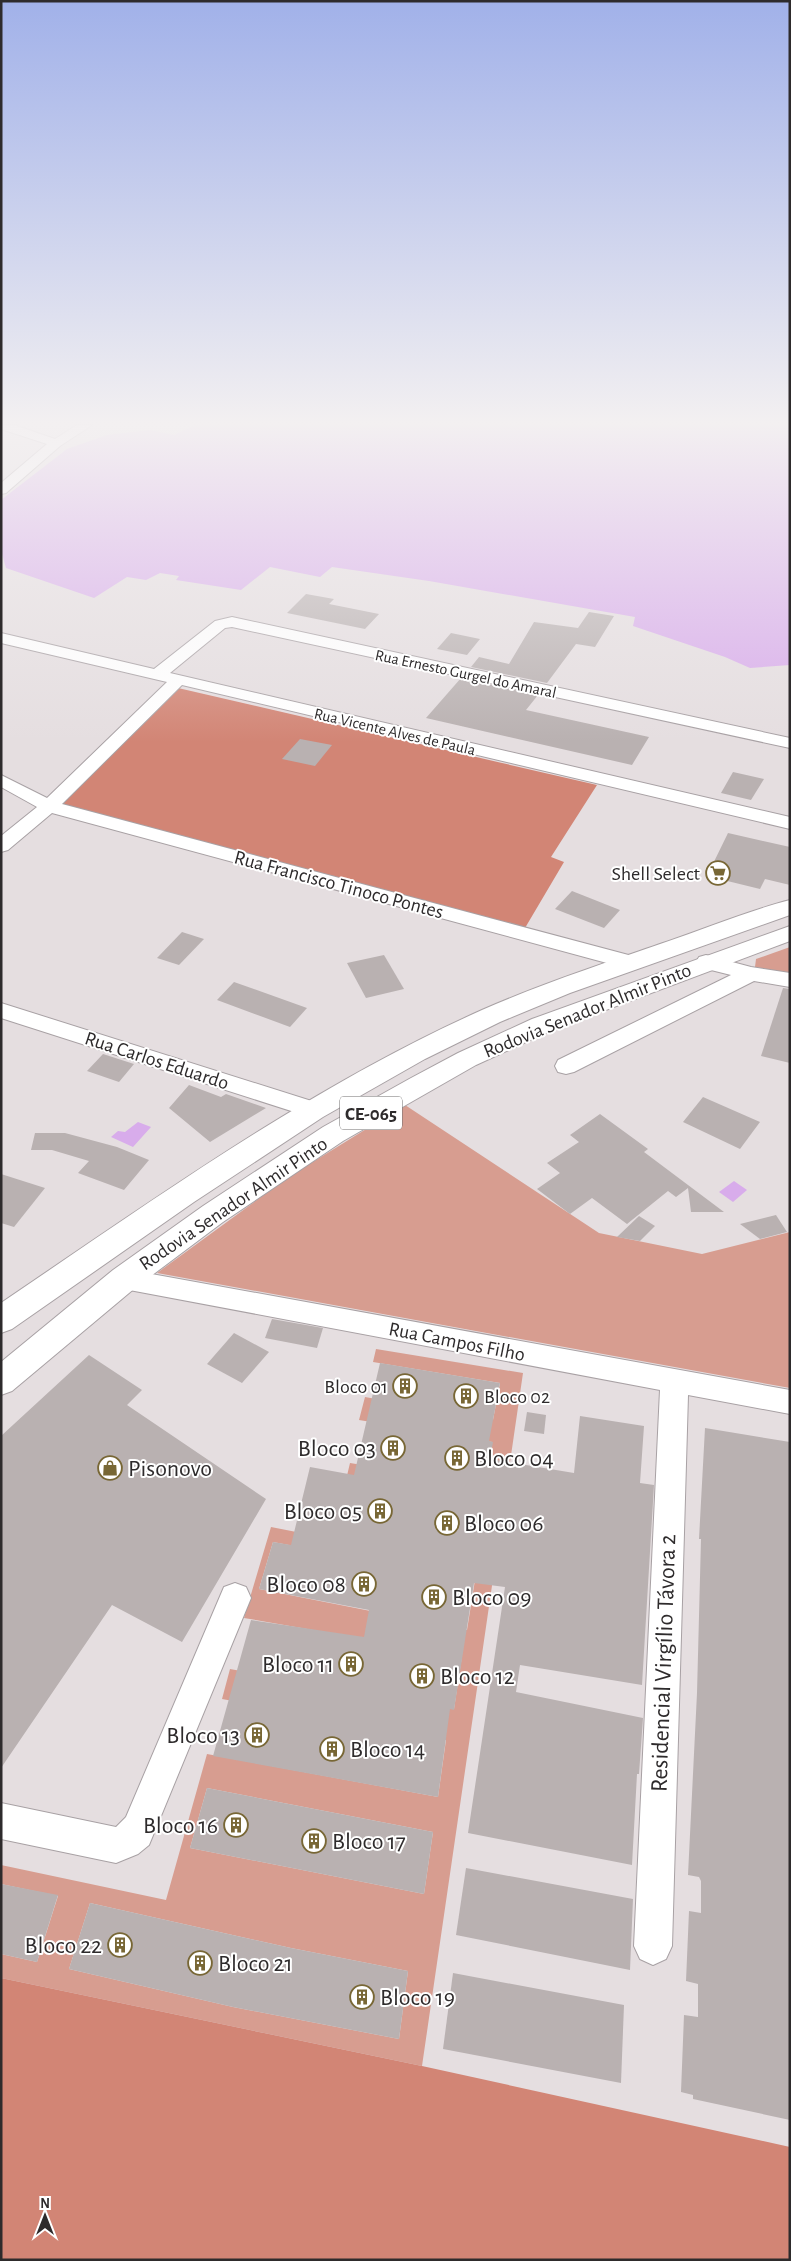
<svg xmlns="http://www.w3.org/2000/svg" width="791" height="2261" font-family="'Alegreya Sans',sans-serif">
  <rect width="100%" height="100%" fill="#e5dee0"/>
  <g fill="#d79d90" fill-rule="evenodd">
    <path d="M790,947V973L755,967L756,959Z"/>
    <path d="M405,1105L599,1233L702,1254L790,1232V1388L157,1273L287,1178Z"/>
    <path d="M376,1349L523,1373L422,2066L1,1978V1954L37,1962L58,1896L1,1884V1865L166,1900L207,1754L438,1797L446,1740L222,1699L230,1669L454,1709L462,1656L244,1618L271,1527L332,1539L350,1463L485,1485L492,1442L359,1420L365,1397L493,1420L500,1383L373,1362ZM273,1542L475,1580L467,1630L259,1589ZM207,1788L433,1832L424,1894L190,1848ZM90,1903L291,1948L408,1971L399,2039L233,2007L69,1969Z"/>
  </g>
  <g fill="#d28575">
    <path d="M178,688L597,785L551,857L564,862L525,928L62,804Z"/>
    <path d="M1,1978L422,2066L790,2147V2260H1Z"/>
  </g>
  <g fill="#d8aceb">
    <path d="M195,425H790V665L750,668L725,657L633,626L635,617L429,581L332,567L320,577L270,567L241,590L176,580L179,576L160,573L146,580L127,577L94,598L6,568L1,550V500L67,449L107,435L150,430L174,435Z"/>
    <path d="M138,1122L151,1127L133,1147L111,1137L118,1131L125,1132Z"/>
    <path d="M734,1181L747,1190L733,1202L719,1192Z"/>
  </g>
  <g fill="#b9b1b1">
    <path d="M306,594L334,599L329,604L379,614L365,629L287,613Z"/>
    <path d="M589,612L614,616L595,647L576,644L547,683L471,667L479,657L509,664L534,622L578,628Z"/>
    <path d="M451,633L480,639L467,655L437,649Z"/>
    <path d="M461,678L538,695L526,710L649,737L632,765L426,718Z"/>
    <path d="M300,739L332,745L315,766L282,759Z"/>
    <path d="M733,772L764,779L751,800L721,793Z"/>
    <path d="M728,833L790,847V885L765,879L760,889L707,876Z"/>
    <path d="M572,891L620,910L604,928L555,909Z"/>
    <path d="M182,932L204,939L179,965L157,958Z"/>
    <path d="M384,955L404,989L366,998L347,963Z"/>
    <path d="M234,982L307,1008L290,1027L217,1000Z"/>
    <path d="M783,988L790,989V1063L761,1056Z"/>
    <path d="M103,1054L134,1064L119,1082L87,1071Z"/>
    <path d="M189,1085L221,1097L226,1094L266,1108L210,1142L169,1108Z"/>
    <path d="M703,1097L760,1122L740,1149L683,1122Z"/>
    <path d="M600,1114L648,1149L644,1152L724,1212H691L688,1188L676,1197L668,1191L627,1224L592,1198L570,1214L537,1189L560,1173L547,1163L579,1142L570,1135Z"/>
    <path d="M35,1133H65L117,1147L149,1160L124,1190L78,1173L89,1161L52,1150H31Z"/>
    <path d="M1,1174L45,1188L14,1227L1,1223Z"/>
    <path d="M776,1215L787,1232L760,1239L740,1224Z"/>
    <path d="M639,1216L655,1226L640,1241L617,1237Z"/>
    <path d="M272,1319L323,1328L317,1348L265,1338Z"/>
    <path d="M234,1333L269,1352L242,1383L207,1364Z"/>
    <path d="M89,1355L142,1390L127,1405L266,1499L182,1642L112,1605L1,1768V1436Z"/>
    <path d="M380,1363L500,1383L489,1441L493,1442L490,1459L574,1473L580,1416L644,1426L640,1483L654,1485L642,1685L520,1665L516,1692L643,1718L639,1774H637L632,1865L468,1833L505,1587L474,1583L454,1710L450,1709L438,1797L213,1756L251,1620L364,1637L369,1610L259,1589L273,1542L291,1545L310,1467L354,1475Z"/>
    <path d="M527,1412L546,1415L544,1434L524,1431Z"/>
    <path d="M705,1428L790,1442V2120L693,2099V2095L681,2092L684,2015L698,2017V1984L686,1981L689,1911L701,1913V1881L699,1877L688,1875L697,1693L701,1539H699Z"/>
    <path d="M207,1788L433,1832L424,1894L190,1848Z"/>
    <path d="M466,1868L633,1899L630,1970L456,1935Z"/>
    <path d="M1,1884L58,1895L37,1962L1,1954Z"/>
    <path d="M90,1903L291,1948L408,1971L399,2039L233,2007L69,1969Z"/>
    <path d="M453,1973L624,2005L621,2083L443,2049Z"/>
  </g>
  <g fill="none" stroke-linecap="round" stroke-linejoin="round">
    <g stroke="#a8a1a4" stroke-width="2">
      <g id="minor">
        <path d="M1,425H14L55,439L77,425H92L60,446L6,493L1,494V483L47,444L1,429Z"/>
        <path d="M232,617L790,738V748L232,627L225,628L170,673L790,817V829L182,685L62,804L636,957L639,962L636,967L629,969L52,813L8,850L1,852V836L37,807L1,787V775L47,798L167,682L1,643V633L154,669L215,621Z"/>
        <path d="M706,955L751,967L790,973V987L754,981L574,1072L566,1074L558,1072L555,1066L558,1060L731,975L699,967L696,962L699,957Z"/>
        <path d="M1,1003L321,1104L325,1110L321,1116L313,1118L1,1018Z"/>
        <path d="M124,1269L790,1390V1414L688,1395L672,1946L666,1959L653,1965L640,1959L634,1946L660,1390L124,1289L115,1286L111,1279L115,1272Z"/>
        <path d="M235,1583L246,1587L251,1598L149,1845L138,1854L116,1863L1,1839V1803L116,1827L126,1817L224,1587Z"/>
      </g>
    </g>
    <g stroke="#a8a1a4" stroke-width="2">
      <g id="primary">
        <path d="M790,900V915L570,993L500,1022L425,1059L323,1117L194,1202L12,1329L1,1333V1303C156,1198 310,1087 482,1010C541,984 602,964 663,943C705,929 747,911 790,900Z"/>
        <path d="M790,926V941L550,1031L476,1065L343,1141L223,1222L135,1288L12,1391L1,1395V1362L113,1270L203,1206L323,1127L411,1078L458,1053L532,1019Z"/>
      </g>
    </g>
    <use href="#minor" fill="#fff" fill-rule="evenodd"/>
    <use href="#primary" fill="#fff" fill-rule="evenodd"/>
  </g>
  <linearGradient id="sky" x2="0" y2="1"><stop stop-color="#a1b1e9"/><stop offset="0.57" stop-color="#f3f0f1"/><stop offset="1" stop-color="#f3f0f1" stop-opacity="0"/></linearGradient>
  <rect width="791" height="742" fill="url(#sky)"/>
  <defs>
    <g id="supermarket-ring" transform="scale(1.25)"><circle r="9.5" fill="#fff" stroke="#786735" stroke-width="1.5"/><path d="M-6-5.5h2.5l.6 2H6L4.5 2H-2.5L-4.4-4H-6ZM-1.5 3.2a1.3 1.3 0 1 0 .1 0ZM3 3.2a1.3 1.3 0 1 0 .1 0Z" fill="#786735"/></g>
    <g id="building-ring" transform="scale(1.25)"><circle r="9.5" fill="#fff" stroke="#786735" stroke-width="1.5"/><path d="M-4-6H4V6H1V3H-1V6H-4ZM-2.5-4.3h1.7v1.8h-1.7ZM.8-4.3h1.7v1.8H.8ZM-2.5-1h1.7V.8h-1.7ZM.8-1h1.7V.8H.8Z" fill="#786735"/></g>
    <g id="shop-ring" transform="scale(1.25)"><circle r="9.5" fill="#fff" stroke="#786735" stroke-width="1.5"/><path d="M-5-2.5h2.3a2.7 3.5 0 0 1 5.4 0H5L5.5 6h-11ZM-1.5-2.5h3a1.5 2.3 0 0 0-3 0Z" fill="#786735"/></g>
  </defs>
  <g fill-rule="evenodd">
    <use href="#supermarket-ring" x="718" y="873"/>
    <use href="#building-ring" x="405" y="1386"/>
    <use href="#building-ring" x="466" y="1396"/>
    <use href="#building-ring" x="393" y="1448"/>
    <use href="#building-ring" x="457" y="1458"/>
    <use href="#shop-ring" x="110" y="1468"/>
    <use href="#building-ring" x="380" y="1511"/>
    <use href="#building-ring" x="447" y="1523"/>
    <use href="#building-ring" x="364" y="1584"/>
    <use href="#building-ring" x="434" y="1597"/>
    <use href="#building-ring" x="351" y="1664"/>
    <use href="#building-ring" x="422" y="1676"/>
    <use href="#building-ring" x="257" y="1735"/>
    <use href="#building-ring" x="332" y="1749"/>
    <use href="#building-ring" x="236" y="1825"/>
    <use href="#building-ring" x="314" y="1841"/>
    <use href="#building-ring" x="120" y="1945"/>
    <use href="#building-ring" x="200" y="1963"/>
    <use href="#building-ring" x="362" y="1997"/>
  </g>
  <g text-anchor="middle" stroke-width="4" stroke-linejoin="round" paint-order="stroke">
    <g font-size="16" fill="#2e2b2c" stroke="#fff">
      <text transform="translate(466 673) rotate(12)" y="6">Rua Ernesto Gurgel do Amaral</text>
      <text transform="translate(395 731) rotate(13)" y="6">Rua Vicente Alves de Paula</text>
    </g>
    <rect fill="#fff" stroke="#6d6b6b" stroke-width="1" x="340" y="1096.5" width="62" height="33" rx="4"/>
    <g font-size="19" font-weight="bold" fill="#2e2b2c">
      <text x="371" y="1120">CE-065</text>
    </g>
    <g font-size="20" fill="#2e2b2c" stroke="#fff" text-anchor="end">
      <text x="700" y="880">Shell Select</text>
      <text x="388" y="1393">Bloco 01</text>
      <text x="484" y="1403" text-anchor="start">Bloco 02</text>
    </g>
    <g font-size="20" fill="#2e2b2c" stroke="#fff">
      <text transform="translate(339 884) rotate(15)" y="7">Rua Francisco Tinoco Pontes</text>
      <text transform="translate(587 1010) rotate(-22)" y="7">Rodovia Senador Almir Pinto</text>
      <text transform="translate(157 1060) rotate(18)" y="7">Rua Carlos Eduardo</text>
      <text transform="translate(233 1203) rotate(-34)" y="7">Rodovia Senador Almir Pinto</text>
      <text transform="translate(457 1341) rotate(11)" y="7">Rua Campos Filho</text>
    </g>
    <g font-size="24" fill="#2e2b2c" stroke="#fff" text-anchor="start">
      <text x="376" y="1456" text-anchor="end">Bloco 03</text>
      <text x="474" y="1466">Bloco 04</text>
      <text x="128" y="1476">Pisonovo</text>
      <text x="362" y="1519" text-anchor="end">Bloco 05</text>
      <text x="464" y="1531">Bloco 06</text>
      <text x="346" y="1592" text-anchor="end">Bloco 08</text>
      <text x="452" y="1605">Bloco 09</text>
      <text x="334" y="1672" text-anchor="end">Bloco 11</text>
      <text x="440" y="1684">Bloco 12</text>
      <text x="240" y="1743" text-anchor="end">Bloco 13</text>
      <text x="350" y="1757">Bloco 14</text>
      <text x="218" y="1833" text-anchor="end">Bloco 16</text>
      <text x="332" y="1849">Bloco 17</text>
      <text x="102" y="1953" text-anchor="end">Bloco 22</text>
      <text x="218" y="1971">Bloco 21</text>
      <text x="380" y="2005">Bloco 19</text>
    </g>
    <g font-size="24" fill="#2e2b2c" stroke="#fff">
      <text transform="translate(663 1663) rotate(-88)" y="8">Residencial Virgílio Távora 2</text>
    </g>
  </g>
  <rect width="791" height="2261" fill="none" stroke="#2e2b2c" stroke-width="5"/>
  <g transform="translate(45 2216)" stroke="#ffffff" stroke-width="4" paint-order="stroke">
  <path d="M0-4L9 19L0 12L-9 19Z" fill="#2e2b2c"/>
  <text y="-8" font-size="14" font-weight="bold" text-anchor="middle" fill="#2e2b2c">N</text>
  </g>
</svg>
